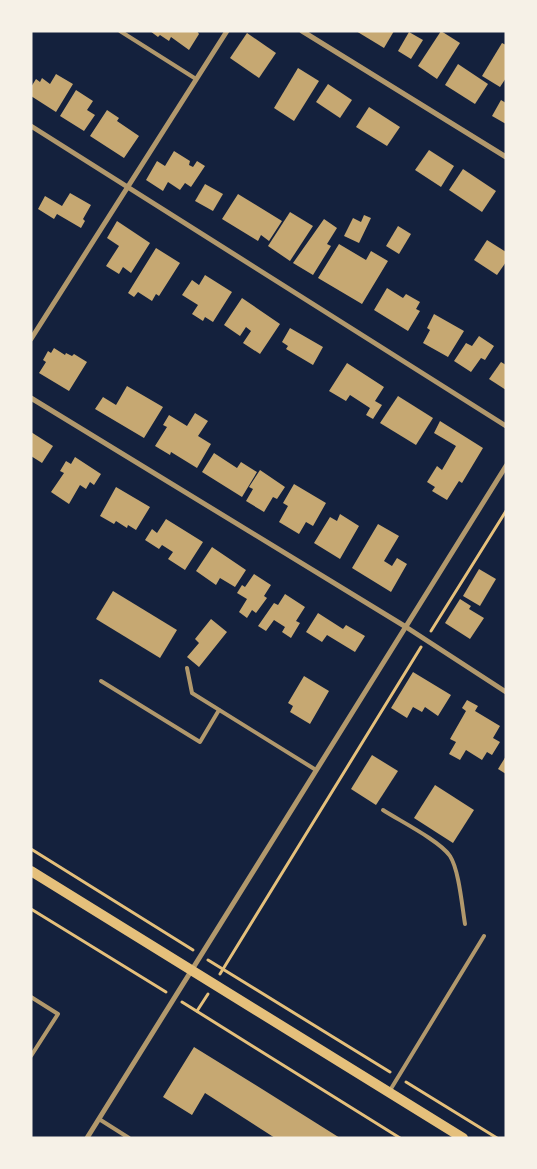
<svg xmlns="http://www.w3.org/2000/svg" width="537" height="1169" font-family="Helvetica,sans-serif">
  <rect width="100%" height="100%" fill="#14213d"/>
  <g fill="#c6a872">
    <path d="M150,31H197L199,34L189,50L171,37L169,41L160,35L158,37Z"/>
    <path d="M356,31H394L384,48Z"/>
    <path d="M441,31L460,43L437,79L418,66Z"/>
    <path d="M409,32L423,40L411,59L398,51Z"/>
    <path d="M247,33L276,53L259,78L230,58Z"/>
    <path d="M502,43L506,45V78L500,87L482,76Z"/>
    <path d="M458,64L488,84L475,104L445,85Z"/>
    <path d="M298,68L319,81L294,121L274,108Z"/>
    <path d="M56,74L73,84L56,112L31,96V87L36,79L40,82L42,78L50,84Z"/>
    <path d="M328,84L352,100L340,118L316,102Z"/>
    <path d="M76,90L93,101L87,110L95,115L84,131L60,116Z"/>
    <path d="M501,100L506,103V124L492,116Z"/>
    <path d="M369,107L400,127L387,146L356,127Z"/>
    <path d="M107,110L119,118L117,121L139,136L124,158L90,136Z"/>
    <path d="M429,150L454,166L441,187L415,170Z"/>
    <path d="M174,151L190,161L189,165L193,167L197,161L205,166L191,187L185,183L180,190L168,182L163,191L146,180L157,161L165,166Z"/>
    <path d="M463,169L496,191L482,212L449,190Z"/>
    <path d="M205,184L223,194L213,211L195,201Z"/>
    <path d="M70,193L91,205L83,219L85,221L81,228L57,214L54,219L38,209L45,196L62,206Z"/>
    <path d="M238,194L282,221L269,241L261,235L258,241L222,219Z"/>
    <path d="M290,212L313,226L290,261L268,246Z"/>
    <path d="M364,215L371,218L359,243L344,236L353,218L361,222Z"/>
    <path d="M324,219L337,228L327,244L331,246L313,275L293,263Z"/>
    <path d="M117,221L150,243L131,273L123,267L119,274L106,266L119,246L107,238Z"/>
    <path d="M398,226L411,234L399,254L386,246Z"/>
    <path d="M487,240L506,252V262L497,275L474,260Z"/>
    <path d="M339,244L366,260L371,251L388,261L362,304L318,278Z"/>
    <path d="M156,248L180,263L159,296L156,294L152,301L138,292L134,297L128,293Z"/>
    <path d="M205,275L232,292L213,322L205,317L203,321L192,314L198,305L182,295L192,280L199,285Z"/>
    <path d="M387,288L403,298L406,294L420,302L416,309L420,311L408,331L374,310Z"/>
    <path d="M242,298L280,324L260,354L243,343L251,331L246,327L240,336L224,325Z"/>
    <path d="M434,314L464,331L448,357L423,343L430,330L427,328Z"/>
    <path d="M290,328L323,347L313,365L286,349L288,346L282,342Z"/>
    <path d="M479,336L494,346L485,360L481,358L471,372L454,361L466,343L472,346Z"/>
    <path d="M54,348L65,355L66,353L72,356L74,354L87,362L69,391L39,373L46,362L43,360L48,351L51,353Z"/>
    <path d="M501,362L506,365V390L489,379Z"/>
    <path d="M347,363L384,387L375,401L382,405L373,419L366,415L370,408L350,395L346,401L329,391Z"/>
    <path d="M127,386L163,407L144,438L95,409L103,397L116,405Z"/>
    <path d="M398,396L433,418L416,445L380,423Z"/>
    <path d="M195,413L208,421L198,436L211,444L197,468L171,452L170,455L155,446L167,427L163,425L169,415L187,426Z"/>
    <path d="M440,421L483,448L462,483L459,481L447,500L432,491L435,487L427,482L437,466L442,470L456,446L434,433Z"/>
    <path d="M31,432L53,446L42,463L31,456Z"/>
    <path d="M214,453L237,468L241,462L257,472L242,497L202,472Z"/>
    <path d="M75,457L101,474L94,485L90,482L86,489L80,485L69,504L51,492L64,473L60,471L66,461L71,464Z"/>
    <path d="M260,470L285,487L277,499L273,497L264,512L246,501L253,489L249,487Z"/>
    <path d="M294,484L326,503L313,526L306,522L299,534L279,522L288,506L283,503Z"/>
    <path d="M116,487L150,507L136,530L128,525L127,528L116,521L114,524L100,516Z"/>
    <path d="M340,514L359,526L340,559L314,543L330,517L337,521Z"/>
    <path d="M166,519L203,542L185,570L168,559L173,552L162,545L159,549L145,540L152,529L157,533Z"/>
    <path d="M378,524L399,536L384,561L392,566L397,558L407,564L391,592L352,568Z"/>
    <path d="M212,547L246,570L235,587L220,578L216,585L196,571Z"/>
    <path d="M479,569L496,579L480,606L463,596Z"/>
    <path d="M254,574L271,585L264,596L267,598L256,613L252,610L247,618L239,612L247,599L237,593L242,585L245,587Z"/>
    <path d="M113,591L177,630L160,658L96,619Z"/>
    <path d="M285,594L305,607L296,621L300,623L291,638L282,632L285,627L274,620L266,631L258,626L274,603L278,605Z"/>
    <path d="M460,599L471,606L469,609L484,618L470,639L445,623Z"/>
    <path d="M318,613L343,629L346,625L365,636L355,652L327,635L322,642L306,632Z"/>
    <path d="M211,619L227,632L199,667L187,657L199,643L195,639Z"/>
    <path d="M413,672L451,695L438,716L425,707L422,712L413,707L407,718L391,708Z"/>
    <path d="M304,676L329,691L310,724L290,712L293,706L288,703Z"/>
    <path d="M467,700L478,706L475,711L500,726L493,738L500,742L492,755L487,752L482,760L466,750L460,760L449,754L456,742L450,739L466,711L462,708Z"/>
    <path d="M372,755L398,771L376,805L351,789Z"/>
    <path d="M506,756V774L498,769Z"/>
    <path d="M435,785L474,810L453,843L414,818Z"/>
    <path d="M194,1047L262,1089L340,1138H275L205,1093L192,1115L163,1097Z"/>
  </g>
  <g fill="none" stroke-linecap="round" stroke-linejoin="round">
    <g stroke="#e5c07b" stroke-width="3">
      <path d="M431,631L506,511"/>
      <path d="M31,849L193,950"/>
      <path d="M31,909L166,992"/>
      <path d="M208,960L390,1072"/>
      <path d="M220,974L421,647"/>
      <path d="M182,1002L400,1138"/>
      <path d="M197,1011L208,994"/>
      <path d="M406,1082L497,1138"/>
    </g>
    <g stroke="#b1986c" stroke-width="4">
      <path d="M120,31L196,79"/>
      <path d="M187,668L192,693L316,770"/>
      <path d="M101,681L200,742L219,710"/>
      <path d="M383,810C400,821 440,841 450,856C459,870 462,906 465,924"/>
      <path d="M31,997L58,1014L31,1056"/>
      <path d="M389,1092L484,936"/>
      <path d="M99,1119L129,1138"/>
    </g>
    <g stroke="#b1986c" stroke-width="5">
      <path d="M302,31L506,157"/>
      <path d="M31,126L506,426"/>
      <path d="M31,339L227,31"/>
      <path d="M31,398L406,627L506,692"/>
      <path d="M87,1138L506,466"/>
    </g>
    <path stroke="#e5c07b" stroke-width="10" d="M31,871L463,1138"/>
  </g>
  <rect width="537" height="1169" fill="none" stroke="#f6f1e7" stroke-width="65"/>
</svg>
